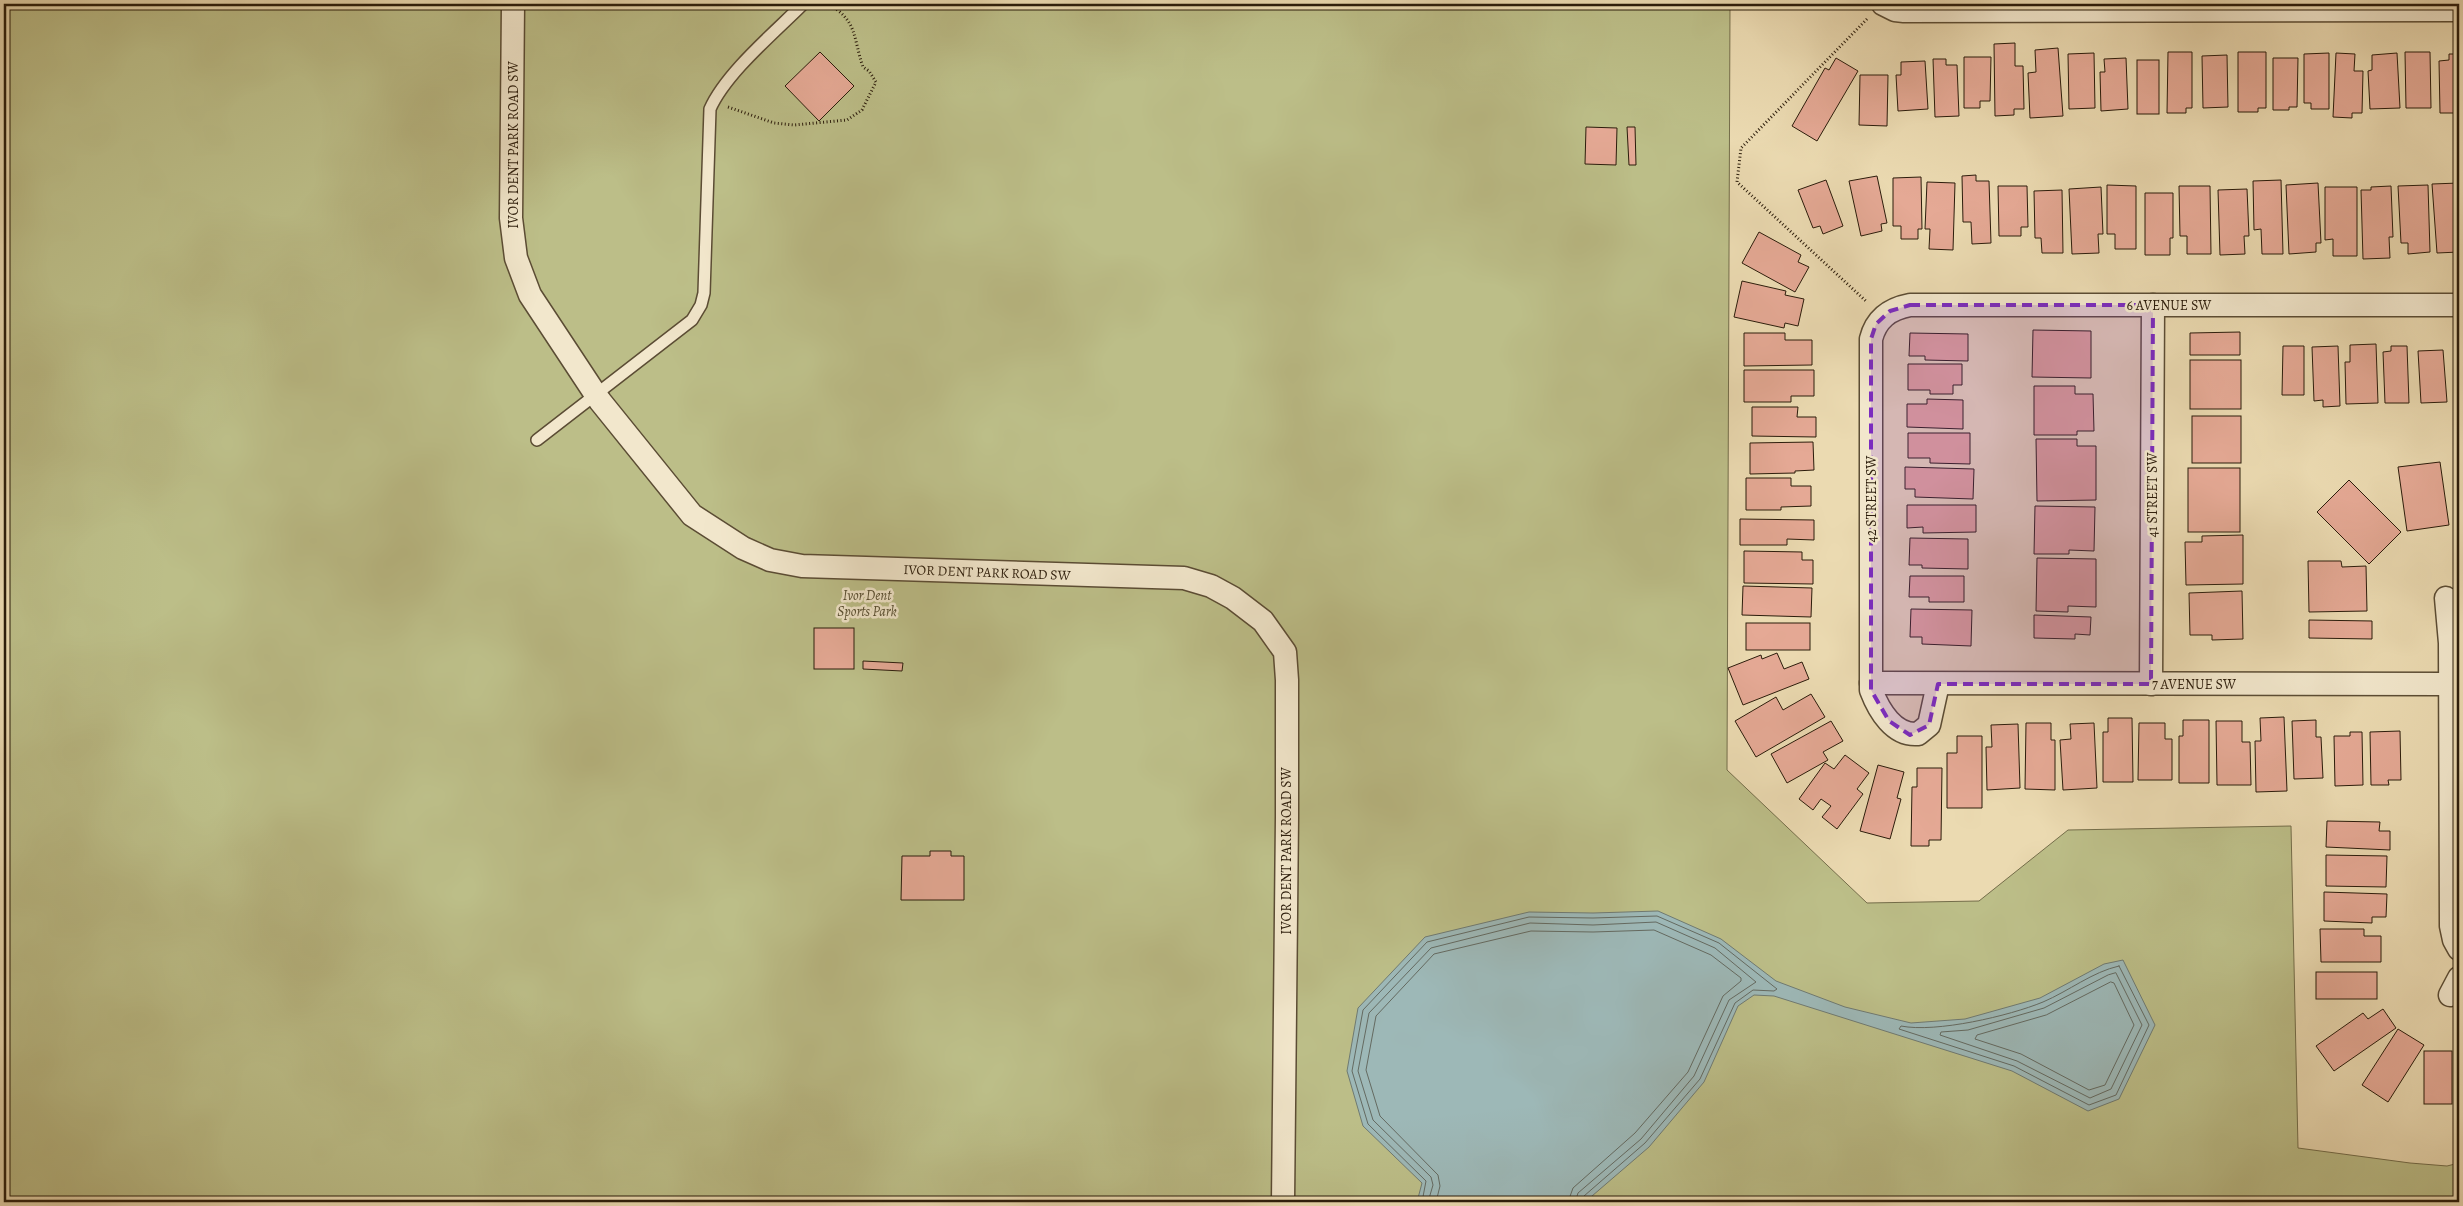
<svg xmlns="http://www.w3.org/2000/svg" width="2463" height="1206" font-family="Alegreya,serif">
  <rect width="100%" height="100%" fill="#ebdab1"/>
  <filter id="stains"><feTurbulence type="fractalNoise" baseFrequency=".004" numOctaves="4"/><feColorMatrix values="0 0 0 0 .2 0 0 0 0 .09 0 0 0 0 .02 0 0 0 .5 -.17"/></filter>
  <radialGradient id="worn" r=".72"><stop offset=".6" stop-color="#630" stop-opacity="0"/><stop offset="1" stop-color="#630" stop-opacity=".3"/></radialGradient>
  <path fill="#bcbe88" stroke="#746d4a" d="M4,4H1730L1727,770L1867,903L1979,901L2068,830L2291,826L2298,1148L2410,1163L2447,1166L2459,1163V1202H4Z"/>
  <path fill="#9db8b7" stroke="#6f7a72" d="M1658,911L1721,939L1776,981L1845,1007L1911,1023L1965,1019L2040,998L2104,964L2123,960L2155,1025L2119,1099L2088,1111L2012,1071L1774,996L1754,995L1738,1006L1704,1082L1649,1147L1585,1202H1417L1422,1183L1363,1126L1347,1071L1358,1008L1425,937L1529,912L1593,913Z"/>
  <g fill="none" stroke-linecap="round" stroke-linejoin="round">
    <g stroke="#646a61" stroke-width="1">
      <path d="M2119,966L2149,1025L2116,1095L2089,1105L2014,1066L1899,1029L1901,1026C1936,1033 2009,1016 2043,1002C2069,991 2092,972 2119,966Z"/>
      <path d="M2116,973L2142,1025L2111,1089L2090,1098L2017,1061L1940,1035L1941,1032L1968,1030L2044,1008L2108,975Z"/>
      <path d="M2111,982L2114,983L2134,1025L2105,1085L2089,1090L2021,1054L1975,1039L1977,1035L2046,1015Z"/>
      <path d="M1422,1202L1426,1181L1368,1124L1352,1071L1363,1010L1427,942L1529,917L1593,918L1657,916L1719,943L1777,989L1774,991L1753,990L1735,1003L1700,1079L1645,1143L1584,1196L1582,1202"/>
      <path d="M1428,1202L1433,1185L1431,1177L1373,1120L1358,1071L1369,1013L1431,948L1530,923L1593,925L1656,922L1715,948L1756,982L1729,1000L1694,1076L1641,1139L1578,1193L1575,1202"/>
      <path d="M1436,1202L1440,1186L1438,1175L1380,1116L1366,1070L1376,1016L1434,954L1531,931L1593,932L1654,930L1711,955L1741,978V981L1723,996L1688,1072L1635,1133L1573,1188L1568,1202"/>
    </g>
  </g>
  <g fill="#e5a995" stroke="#2b1c0b">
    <path d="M2015,43V66H2023L2024,109H2014V115L1995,116L1994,44Z"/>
    <path d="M2058,48L2063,116L2030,118L2028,73L2036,72L2035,50Z"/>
    <path d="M820,52L854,86L819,121L785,86Z"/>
    <path d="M2168,52H2192V108H2186V113H2167Z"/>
    <path d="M2238,52H2266V108H2258V112H2238Z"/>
    <path d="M2405,52H2430L2431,108H2406Z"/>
    <path d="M2094,53L2095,108L2069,109L2068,54Z"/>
    <path d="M2329,53V109H2311V103H2304V54Z"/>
    <path d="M2336,53L2355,54L2354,71H2363L2362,113H2352V118L2333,117Z"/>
    <path d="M2397,53L2400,108L2370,109L2368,71L2372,70V55Z"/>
    <path d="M2449,54H2459V113H2440L2439,61L2449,60Z"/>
    <path d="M2227,55L2228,107L2203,108L2202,56Z"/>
    <path d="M1964,57H1991L1990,101H1980V108H1964Z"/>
    <path d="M1836,58L1858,71L1817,141L1792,126L1825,68L1829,70Z"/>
    <path d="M2126,58L2128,109L2101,111L2100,72H2105L2104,59Z"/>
    <path d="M2273,58H2298L2297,107H2289V110H2273Z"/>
    <path d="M1933,59H1946V65H1957L1959,116L1935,117Z"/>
    <rect x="2137" y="60" width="22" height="54"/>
    <path d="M1925,61L1928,109L1898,111L1896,75H1901V62Z"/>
    <path d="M1860,75H1888L1887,126L1859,125Z"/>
    <path d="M1586,127L1617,128L1616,165L1585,164Z"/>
    <path d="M1627,127H1635L1636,165H1629Z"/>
    <path d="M1976,175V181H1989L1991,243L1972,244L1971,222H1963L1962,176Z"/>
    <path d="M1877,176L1887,223L1881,224L1882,231L1861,236L1849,181Z"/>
    <path d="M1921,177L1922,229H1918V239H1901V226H1893V178Z"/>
    <path d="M1826,180L1843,226L1823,234L1820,226L1813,228L1798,190Z"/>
    <path d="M2281,180L2283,254H2262L2261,229L2254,230L2253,181Z"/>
    <path d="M1927,182L1955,183L1953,250L1929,249L1930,229H1925Z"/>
    <path d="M2318,183L2321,243H2316V252L2289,254L2286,185Z"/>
    <path d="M2459,183V252L2437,253L2432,184Z"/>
    <path d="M2107,185L2136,186V249H2115V234H2107Z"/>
    <path d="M2428,185L2430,252L2408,254V243H2401L2398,186Z"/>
    <path d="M1998,186H2027L2028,227H2021V236H1999Z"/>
    <path d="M2179,186H2210L2211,254H2187V236H2180Z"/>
    <path d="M2391,186L2393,237H2389L2390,258L2363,259L2361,190H2371V187Z"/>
    <path d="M2101,187L2103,234H2098L2099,253L2072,254L2069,189Z"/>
    <path d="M2325,187H2357V256H2333V239L2325,240Z"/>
    <path d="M2247,189L2249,236H2244L2245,254L2220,255L2218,190Z"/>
    <path d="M2062,190L2063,253H2042L2041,238H2035L2034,191Z"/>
    <path d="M2145,193H2173V238H2170V255H2145Z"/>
    <path d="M1759,232L1801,255L1798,262L1809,267L1795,292L1742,263Z"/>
    <path d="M1742,281L1786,291L1785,295L1804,299L1798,326L1785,323L1784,328L1734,317Z"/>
    <path d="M2033,330L2091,331V378L2032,377Z"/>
    <path d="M2240,332V355H2190V333Z"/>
    <path d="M1744,333H1785V340H1812V365L1744,366Z"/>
    <path d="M1910,333L1968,334V361L1925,360V356H1909Z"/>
    <path d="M2376,344L2378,403L2346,404L2345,362H2350V345Z"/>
    <path d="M2283,346H2304V395H2282Z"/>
    <path d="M2338,346L2340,406L2323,407V400L2314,401L2312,347Z"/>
    <path d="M2391,346H2407L2409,403H2385L2383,352L2391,351Z"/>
    <path d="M2443,350L2447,402L2421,403L2418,351Z"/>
    <path d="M2459,358V421H2458L2454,359Z"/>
    <rect x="2190" y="360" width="51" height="49"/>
    <path d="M1908,364H1962V385H1953V394H1930V390H1908Z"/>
    <path d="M1744,370H1814V396H1791V402H1744Z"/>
    <path d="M2034,386H2075V394H2093L2094,431H2077V435H2034Z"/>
    <path d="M1927,399L1963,400V429L1907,427V404H1927Z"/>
    <path d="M1752,407H1798L1797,417H1816V437L1752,436Z"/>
    <rect x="2192" y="416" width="49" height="47"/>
    <path d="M1908,433H1970V464L1930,463V458H1908Z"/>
    <path d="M2036,439H2077V446H2096V500L2037,501Z"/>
    <path d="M1813,442L1814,470L1795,471V473L1750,474V443Z"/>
    <path d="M2440,462L2449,525L2407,531L2398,467Z"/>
    <path d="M1905,467L1974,469L1973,499L1915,497V489H1905Z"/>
    <rect x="2188" y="468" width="52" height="64"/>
    <path d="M1746,478H1791V486H1811V506L1781,507V510H1746Z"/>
    <path d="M2349,480L2401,532L2369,564L2317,512Z"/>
    <path d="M1907,505H1976V532L1923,533V527L1907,528Z"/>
    <path d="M2035,506L2095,507L2094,551L2069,550V554H2034Z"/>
    <path d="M1740,519L1814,520V540L1787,539V545H1740Z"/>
    <path d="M2243,535V584L2186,585L2185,542H2202V536Z"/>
    <path d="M1910,538L1968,539V569L1922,568V565H1909Z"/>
    <path d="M1744,551L1802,552V560H1813V584L1744,583Z"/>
    <path d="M2037,558L2096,559V607L2068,606V612L2036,611Z"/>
    <path d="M2308,561H2341L2342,567L2366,566L2367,611L2309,612Z"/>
    <path d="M1910,576H1964V602H1929V597H1909Z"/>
    <path d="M1743,586L1812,588L1811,617L1742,615Z"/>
    <path d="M2242,591L2243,639L2212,640V635H2190L2189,593Z"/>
    <path d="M1911,609L1972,610L1971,646L1922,644V637H1910Z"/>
    <path d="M2034,615L2091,617L2090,635L2075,634V639L2034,638Z"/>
    <path d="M2309,620L2372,621V639L2309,638Z"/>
    <rect x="1746" y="623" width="64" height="27"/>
    <rect x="814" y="628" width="40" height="41"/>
    <path d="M1777,653L1784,669L1802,662L1809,679L1743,705L1728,668L1761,655L1762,659Z"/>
    <path d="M863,661L903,663L902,671L863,669Z"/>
    <path d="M1811,694L1825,717L1756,757L1735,721L1776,697L1783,710Z"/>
    <path d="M2284,717L2287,791L2256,792L2255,741H2261L2260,718Z"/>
    <path d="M2108,718H2132L2133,782H2103V732H2108Z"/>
    <path d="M2183,720H2209V783H2179V736H2183Z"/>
    <path d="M2316,720V737H2321L2323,778L2294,779L2292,721Z"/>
    <path d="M1831,721L1843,741L1823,752L1828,760L1787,783L1771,754Z"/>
    <path d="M2216,721H2242V742H2250L2251,785H2217Z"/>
    <path d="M2026,723H2051V740H2055V790L2025,789Z"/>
    <path d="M2094,723L2097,788L2063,790L2060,740L2071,739L2070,724Z"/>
    <path d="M2139,723H2165V739H2172V780H2138Z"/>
    <path d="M2018,724L2020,788L1987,790L1986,747H1992L1991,725Z"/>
    <path d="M2400,731L2401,780H2388L2389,785H2371L2370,732Z"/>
    <path d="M2350,732H2362L2363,785L2335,786L2334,736H2350Z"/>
    <path d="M1957,736H1982V808H1947V753H1957Z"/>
    <path d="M1845,755L1869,773L1857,789L1863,794L1837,829L1822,817L1831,806L1821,799L1813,810L1799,799L1825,763L1834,769Z"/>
    <path d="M1878,765L1904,772L1897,798L1901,799L1890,839L1860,831Z"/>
    <path d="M1917,768H1942L1941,840H1929V846H1911L1912,787H1917Z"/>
    <path d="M2327,821L2380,822L2379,831H2390V850L2326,847Z"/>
    <path d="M930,851H951V856H964V900H901L902,856H930Z"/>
    <path d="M2326,855L2387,856L2386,887L2326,886Z"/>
    <path d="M2324,892L2387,894L2386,917H2372V923L2324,921Z"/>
    <path d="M2320,929H2364V936H2381V962H2321Z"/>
    <rect x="2316" y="972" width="61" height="27"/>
    <path d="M2383,1009L2396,1028L2334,1071L2316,1046L2363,1013L2368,1019Z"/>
    <path d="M2398,1029L2424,1045L2388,1102L2362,1085Z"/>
    <rect x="2424" y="1051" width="28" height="53"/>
  </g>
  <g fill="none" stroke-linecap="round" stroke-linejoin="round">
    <g stroke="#5b4c34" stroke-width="14">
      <path id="service" d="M537,440L692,320L701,305L704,293L710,109C726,73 774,33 803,4"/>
    </g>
    <g stroke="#5b4c34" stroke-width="25">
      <g id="minor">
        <path d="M513,4L511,218L516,258L530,295L600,401L692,515L743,548L770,560L802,566L1184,578L1211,586L1233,598L1263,621L1285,652L1287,680V817L1283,1202"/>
        <path d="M1883,4L1895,10L1904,11L2459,10"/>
        <path d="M2446,598L2450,643L2451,926L2454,940L2459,949"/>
        <path d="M1871,683L2450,684"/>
        <path d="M1938,684L1929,725L1918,734C1894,736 1879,711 1871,690V339C1876,319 1889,309 1910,305H2459"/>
        <path d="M2151,684L2153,305"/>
        <path d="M2450,995L2459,978"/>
      </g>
    </g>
    <g stroke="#2b1c0b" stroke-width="3" stroke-dasharray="1 2.5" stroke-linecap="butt">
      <path d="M1867,19L1741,148L1737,182L1867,302"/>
      <path d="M728,107L774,123L794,125L847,120L862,110L876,82L869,71L863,67C853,39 858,19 827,4"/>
    </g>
    <use href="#service" stroke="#f2e7cc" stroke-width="11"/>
    <use href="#minor" stroke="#f2e7cc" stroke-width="22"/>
  </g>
  <path fill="#7b2cbf" fill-opacity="0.2" stroke="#7b2cbf" stroke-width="4" stroke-dasharray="10 6" stroke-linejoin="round" d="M1910,305H2153L2151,684H1938L1929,725L1910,735L1889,721L1871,690V339L1876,324L1890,311Z"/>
  <g text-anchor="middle" stroke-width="5" stroke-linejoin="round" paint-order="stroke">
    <g font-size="14" fill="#2b1c0b" stroke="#f2e7cc">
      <text transform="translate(513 145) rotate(-90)" y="5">IVOR DENT PARK ROAD SW</text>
      <text x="2169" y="310">6 AVENUE SW</text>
      <text transform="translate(2152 495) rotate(-90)" y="5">41 STREET SW</text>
      <text transform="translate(1871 499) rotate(-90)" y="5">42 STREET SW</text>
      <text transform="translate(987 572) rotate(2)" y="5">IVOR DENT PARK ROAD SW</text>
      <text x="2194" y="689">7 AVENUE SW</text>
      <text transform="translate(1286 851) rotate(-90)" y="5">IVOR DENT PARK ROAD SW</text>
    </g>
    <g font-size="14" font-style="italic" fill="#564d30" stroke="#f2e7cc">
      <text x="867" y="600">Ivor Dent<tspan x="867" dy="16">Sports Park</tspan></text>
    </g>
  </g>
  <rect width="2463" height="1206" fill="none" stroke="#ebdab1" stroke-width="20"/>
  <rect x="5" y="5" width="2453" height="1196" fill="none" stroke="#2b1c0b" stroke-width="2.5"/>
  <rect x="10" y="10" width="2443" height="1186" fill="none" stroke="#2b1c0b"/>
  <rect width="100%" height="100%" filter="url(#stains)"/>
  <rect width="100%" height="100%" fill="url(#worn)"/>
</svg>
